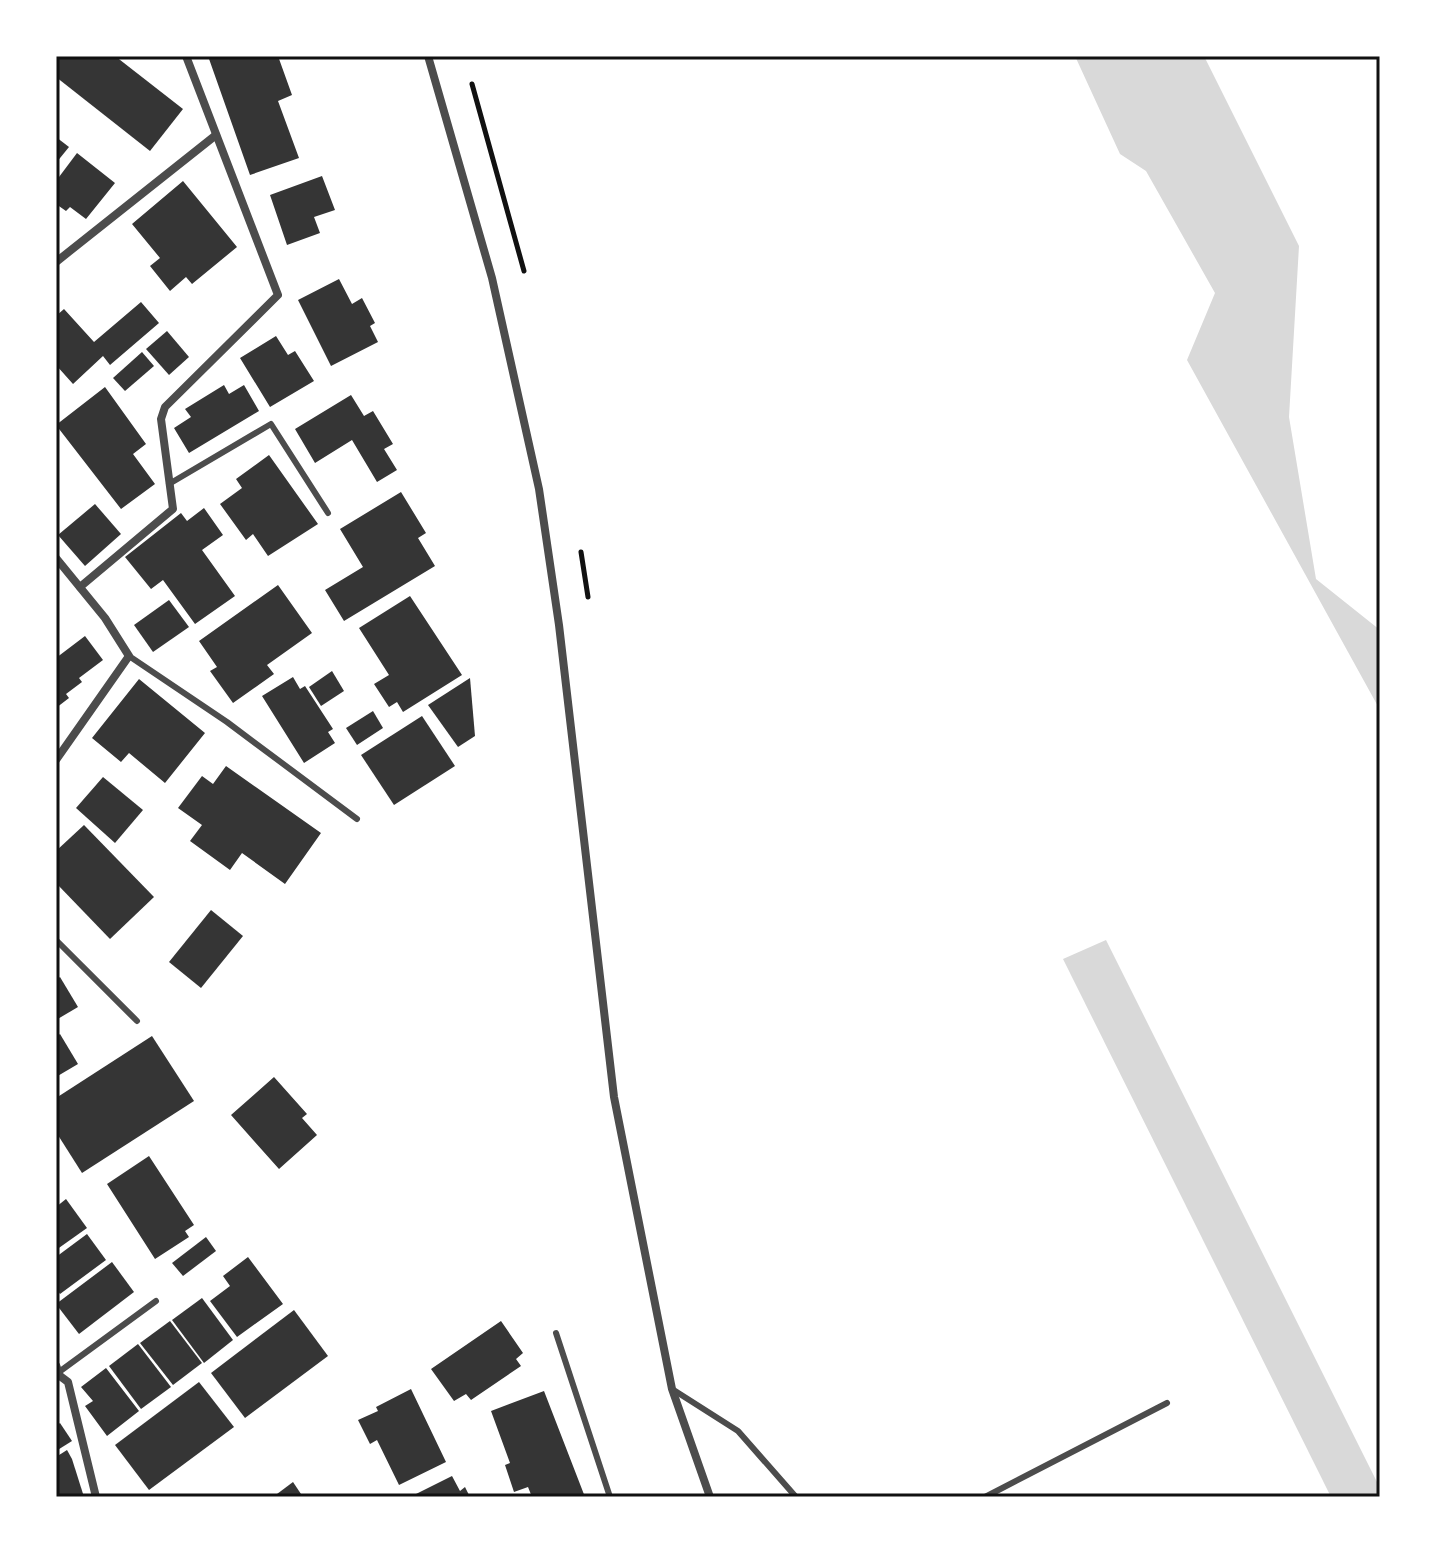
<svg xmlns="http://www.w3.org/2000/svg" width="1436" height="1553" font-family="Lato,sans-serif">
  <rect width="100%" height="100%" fill="#fff"/>
  <g fill="#d9d9d9">
    <path d="M1075,56H1204L1299,246L1289,417L1316,579L1380,630V710L1187,360L1215,293L1146,171L1120,154Z"/>
    <path d="M1106,940L1380,1488V1497H1331L1063,959Z"/>
  </g>
  <g fill="#353535">
    <path d="M61,56H115L183,109L150,151L56,77V63Z"/>
    <path d="M208,56H278L292,95L278,101L299,158L250,175Z"/>
    <path d="M56,137L69,147L56,163Z"/>
    <path d="M77,153L115,183L86,219L70,207L66,211L56,204V181Z"/>
    <path d="M322,176L335,210L314,217L320,233L287,245L270,195Z"/>
    <path d="M183,181L237,247L192,284L186,277L170,291L150,266L160,258L132,224Z"/>
    <path d="M339,279L352,304L362,298L375,323L370,326L378,342L331,366L298,300Z"/>
    <path d="M141,302L159,323L110,365L103,356L73,384L56,365V316L64,309L94,342Z"/>
    <path d="M167,331L189,357L169,375L146,349Z"/>
    <path d="M276,336L288,355L295,351L314,381L270,407L240,358Z"/>
    <path d="M142,352L154,366L125,391L113,378Z"/>
    <path d="M224,385L229,394L244,385L259,411L189,453L174,428L191,417L185,409Z"/>
    <path d="M105,387L146,444L133,454L155,484L121,509L56,425Z"/>
    <path d="M351,395L364,416L373,411L393,444L384,449L397,470L377,482L352,440L315,463L295,429Z"/>
    <path d="M269,455L318,524L268,556L253,534L246,540L220,504L242,488L236,479Z"/>
    <path d="M401,492L426,533L418,538L435,566L344,621L325,590L363,567L340,529Z"/>
    <path d="M95,504L121,534L85,566L58,535Z"/>
    <path d="M204,508L223,535L202,550L235,596L195,624L163,580L151,589L125,557L181,513L187,521Z"/>
    <path d="M278,585L312,633L267,665L274,674L233,703L210,671L217,667L199,641Z"/>
    <path d="M410,596L462,675L403,712L397,702L389,707L374,684L389,675L359,628Z"/>
    <path d="M169,600L189,627L153,652L134,625Z"/>
    <path d="M85,636L103,660L79,678L82,682L66,694L69,698L56,708V658Z"/>
    <path d="M332,671L344,691L321,706L309,687Z"/>
    <path d="M293,677L300,689L305,686L333,729L328,732L335,743L304,763L262,696Z"/>
    <path d="M470,678L475,736L458,747L428,705Z"/>
    <path d="M139,679L205,733L165,783L129,753L121,762L92,738Z"/>
    <path d="M373,711L383,728L357,745L346,728Z"/>
    <path d="M422,716L455,766L394,805L361,755Z"/>
    <path d="M226,766L321,833L285,884L242,853L230,870L190,841L202,825L178,808L202,776L213,784Z"/>
    <path d="M103,777L143,810L115,843L76,808Z"/>
    <path d="M84,825L154,897L110,939L56,883V851Z"/>
    <path d="M211,910L243,936L201,988L169,962Z"/>
    <path d="M60,977L78,1007L56,1020V980Z"/>
    <path d="M60,1034L78,1064L56,1077V1037Z"/>
    <path d="M152,1036L194,1101L82,1173L56,1132V1098Z"/>
    <path d="M274,1077L307,1114L302,1118L317,1135L279,1169L231,1115Z"/>
    <path d="M149,1156L194,1225L185,1231L189,1237L155,1259L107,1184Z"/>
    <path d="M66,1199L87,1228L56,1250V1207Z"/>
    <path d="M87,1234L106,1260L60,1294L56,1288V1257Z"/>
    <path d="M206,1237L216,1251L183,1276L172,1263Z"/>
    <path d="M248,1257L283,1304L237,1337L210,1301L230,1286L223,1276Z"/>
    <path d="M112,1262L134,1292L79,1334L56,1304Z"/>
    <path d="M202,1298L233,1340L204,1363L172,1320Z"/>
    <path d="M294,1310L328,1356L245,1418L211,1373Z"/>
    <path d="M170,1321L202,1363L173,1385L140,1343Z"/>
    <path d="M501,1321L523,1353L516,1359L521,1366L471,1400L466,1394L454,1401L431,1369Z"/>
    <path d="M138,1344L171,1387L141,1409L109,1366Z"/>
    <path d="M106,1368L139,1411L107,1436L85,1406L93,1401L81,1387Z"/>
    <path d="M199,1382L234,1427L149,1490L115,1445Z"/>
    <path d="M411,1389L446,1462L399,1485L377,1440L370,1444L358,1420L378,1411L376,1407Z"/>
    <path d="M544,1391L585,1497H532L528,1487L514,1492L505,1465L510,1463L491,1411Z"/>
    <path d="M60,1423L72,1441L56,1451V1426Z"/>
    <path d="M67,1450L72,1459L84,1497H56V1457Z"/>
    <path d="M452,1476L460,1491L465,1487L470,1497H410Z"/>
    <path d="M293,1482L303,1497H273Z"/>
  </g>
  <g fill="none" stroke-linecap="round" stroke-linejoin="round">
    <g stroke="#111" stroke-width="5">
      <path d="M472,84L524,271"/>
      <path d="M581,552L588,597"/>
    </g>
    <g stroke="#4c4c4c" stroke-width="6">
      <path d="M169,484L271,424L328,513"/>
      <path d="M129,656L227,722L357,819"/>
      <path d="M56,940L137,1021"/>
      <path d="M556,1333L610,1497"/>
      <path d="M59,1372L156,1301"/>
      <path d="M672,1389L738,1431L796,1497"/>
      <path d="M985,1497L1167,1403"/>
    </g>
    <g stroke="#4c4c4c" stroke-width="8">
      <path d="M428,56L492,278L539,489L559,625L614,1097L672,1389L710,1497"/>
      <path d="M56,262L216,135"/>
      <path d="M56,558L105,618L129,656L56,760"/>
      <path d="M80,587L173,509L161,419L165,407L278,295L186,56"/>
      <path d="M56,1365L60,1376L68,1382L96,1497"/>
    </g>
  </g>
  <rect width="1436" height="1553" fill="none" stroke="#ffffff" stroke-width="116"/>
  <rect x="58" y="58" width="1320" height="1437" fill="none" stroke="#111" stroke-width="3"/>
</svg>
